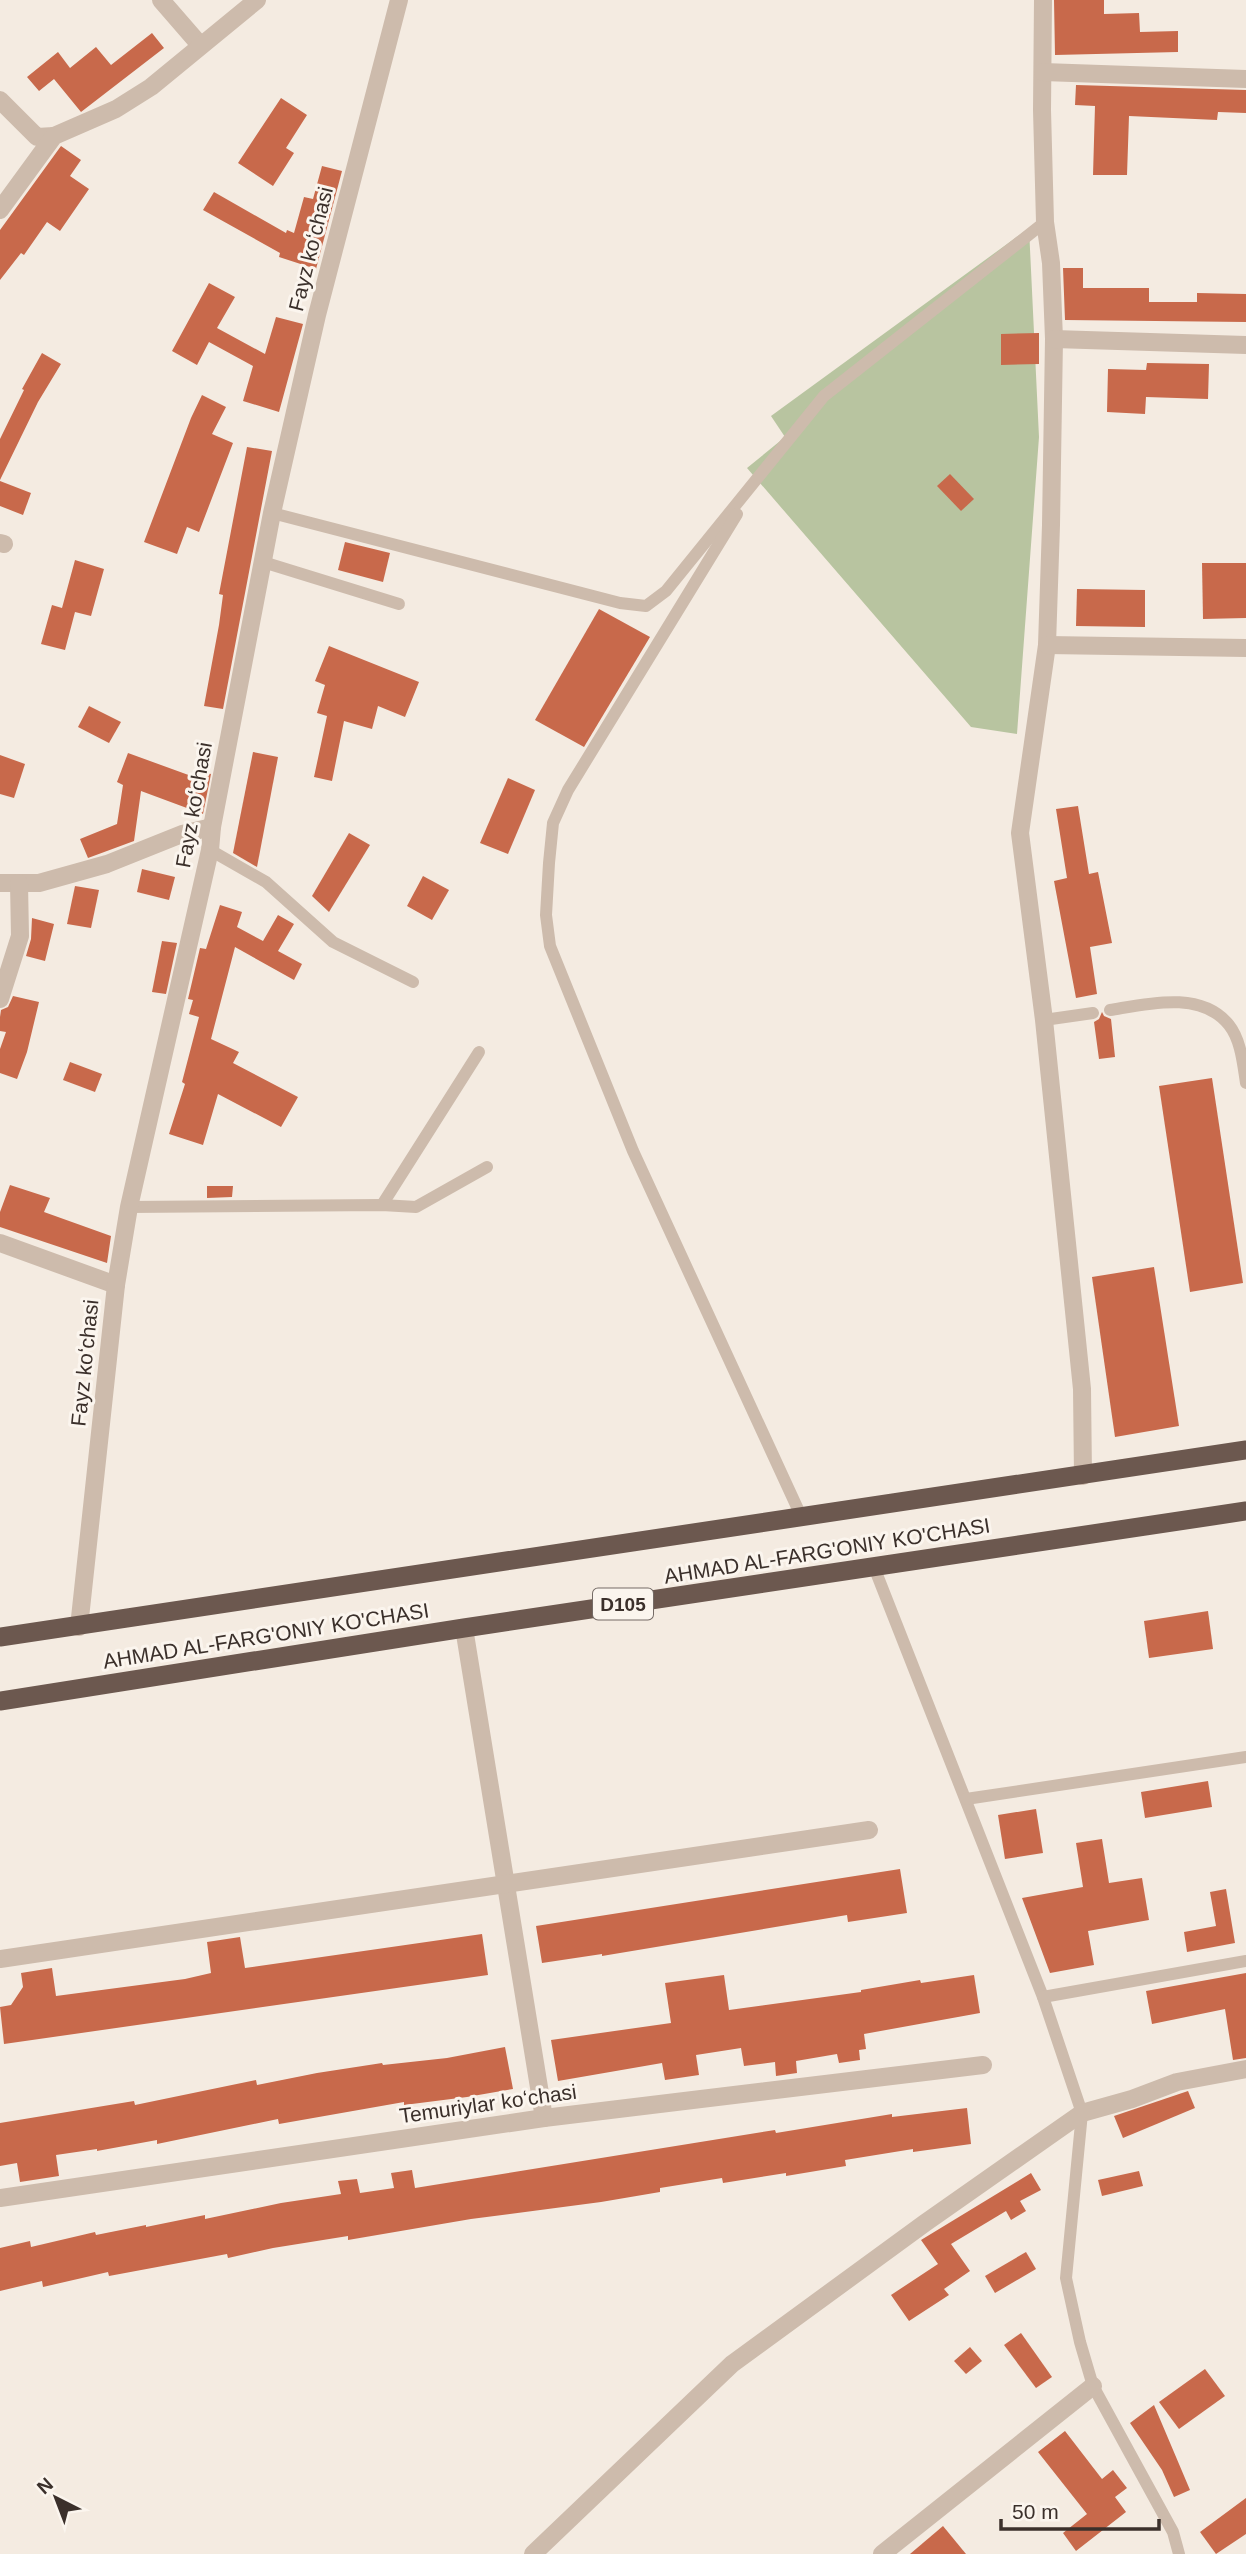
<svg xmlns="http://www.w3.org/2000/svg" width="1246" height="2554" font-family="Arial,sans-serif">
  <rect width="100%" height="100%" fill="#f4ebe1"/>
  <path fill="#b8c4a0" d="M1029,228L1039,437L1017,734L971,727L747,468L785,437L771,416Z"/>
  <g fill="#c8694b">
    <path d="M1054,0H1104V14L1139,13L1140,32L1178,31V52L1055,55Z"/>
    <path d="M152,33L164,48L81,112L54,79L39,91L27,77L58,52L70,68L96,47L111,65Z"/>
    <path d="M1076,85L1246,90V113L1218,112L1217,120L1129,116L1127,175H1093L1095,106L1075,105Z"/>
    <path d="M281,98L307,115L286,148L294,153L273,186L238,163Z"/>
    <path d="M61,146L81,160L70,176L89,189L60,231L47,222L24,255L21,253L0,280V230Z"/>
    <path d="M322,166L342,171L316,269L279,257L280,253L203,210L214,192L286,233L287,230L294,233L304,197L313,199Z"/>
    <path d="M1063,268H1083V288H1149V302H1197V293L1246,294V322L1065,320Z"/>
    <path d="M209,283L235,297L217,328L265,354L276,317L303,324L279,412L243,401L253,366L209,342L197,365L172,351Z"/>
    <path d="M1039,333V364L1001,365V334Z"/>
    <path d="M42,353L61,364L38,402L0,480V439L24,390L22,389Z"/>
    <path d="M1147,363L1209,364L1208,399L1146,397L1145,414L1107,412L1108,369L1146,370Z"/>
    <path d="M202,395L226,407L212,434L233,443L199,532L187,527L177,554L144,542L191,418Z"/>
    <path d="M247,447L272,451L223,709L204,706L219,625L223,595L219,594Z"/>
    <path d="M950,474L974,499L961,511L937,486Z"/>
    <path d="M0,481L31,493L23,515L0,506Z"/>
    <path d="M345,542L390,553L383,582L338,570Z"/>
    <path d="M75,560L104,569L91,616L75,612L65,650L41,644L52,605L62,608Z"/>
    <path d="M1202,563H1246V618L1203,619Z"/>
    <path d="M1077,589L1145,590V627L1076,626Z"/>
    <path d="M599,609L650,637L584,747L535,720Z"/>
    <path d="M329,646L419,682L405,717L378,706L372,729L344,721L332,781L314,777L327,716L317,713L325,685L315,681Z"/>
    <path d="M89,706L121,722L109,743L78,727Z"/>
    <path d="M253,752L278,757L257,867L233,853Z"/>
    <path d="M128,753L194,777L196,770L211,774L203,814L141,791L134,841L88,858L80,839L117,824L123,785L117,782Z"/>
    <path d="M0,755L25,764L14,798L0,794Z"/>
    <path d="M508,778L535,790L508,854L480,843Z"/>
    <path d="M1078,806L1089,874L1098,872L1112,943L1090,947L1097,994L1076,998L1054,881L1067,878L1056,809Z"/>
    <path d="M349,833L370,845L329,912L312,896Z"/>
    <path d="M142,869L175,877L169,900L137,892Z"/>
    <path d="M423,876L449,890L432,920L407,906Z"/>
    <path d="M75,886L99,890L91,928L67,924Z"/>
    <path d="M220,905L242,912L237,927L263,941L278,915L294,924L278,951L302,964L294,980L235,947L211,1039L239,1052L233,1063L298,1097L281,1127L218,1094L203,1145L169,1134L185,1084L182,1082L199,1017L189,1014L193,1000L188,999L200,948L206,949Z"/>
    <path d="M32,918L54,924L45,961L26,956L31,939Z"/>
    <path d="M162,941L177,943L166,994L152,992Z"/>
    <path d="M13,996L39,1002L27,1052L17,1079L0,1073V1049L6,1032L0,1031V1017L1,1010L8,1007Z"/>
    <path d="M1102,1012L1104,1016L1111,1019L1115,1057L1099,1059L1094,1022L1099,1019Z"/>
    <path d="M70,1062L102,1074L95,1092L63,1080Z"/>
    <path d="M1212,1078L1243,1283L1190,1292L1159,1086Z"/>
    <path d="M10,1185L50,1198L44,1212L111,1236L107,1263L0,1227V1212Z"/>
    <path d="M207,1186H233L232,1197L207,1198Z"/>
    <path d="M1154,1267L1179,1426L1115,1437L1092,1277Z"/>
    <path d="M1208,1611L1213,1649L1149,1658L1144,1621Z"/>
    <path d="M1208,1781L1212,1807L1145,1818L1141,1792Z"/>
    <path d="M1036,1809L1043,1853L1005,1859L998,1815Z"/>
    <path d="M1102,1839L1109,1883L1142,1878L1149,1920L1088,1931L1094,1965L1050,1973L1022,1898L1083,1887L1076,1843Z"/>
    <path d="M900,1869L907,1913L848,1922L847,1915L602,1956V1954L542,1963L536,1926Z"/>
    <path d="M1226,1889L1235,1943L1187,1952L1184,1932L1216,1926L1210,1892Z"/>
    <path d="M482,1934L488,1975L4,2044L0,2007L11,2005L23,1987L21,1973L52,1968L56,1996L185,1979L211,1973L207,1942L240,1937L245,1968Z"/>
    <path d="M1246,1973V2058L1233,2060L1225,2009L1152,2024L1146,1991Z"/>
    <path d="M724,1975L729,2010L861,1992V1990L920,1980L921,1983L974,1975L980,2013L864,2034L866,2049L859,2050L860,2060L839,2063L837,2054L796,2061L797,2073L776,2076L775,2062L744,2066L741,2048L696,2055L699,2075L665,2080L662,2063L558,2081L551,2040L671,2023L665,1983Z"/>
    <path d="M505,2047L513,2089L467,2097L404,2105V2102L279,2124L278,2119L157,2144V2140L97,2151V2149L56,2155L59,2176L20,2182L17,2163L0,2166V2123L134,2101L135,2105L256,2080L257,2085L317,2073L382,2063L383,2065L447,2058Z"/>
    <path d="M1188,2091L1195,2108L1123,2138L1114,2116Z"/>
    <path d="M967,2108L971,2144L913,2152V2149L845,2160L846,2166L786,2176V2173L723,2183L722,2178L660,2188V2192L601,2202L471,2219L348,2240V2236L273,2248L228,2258L227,2254L109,2276L108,2272L43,2287L42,2281L0,2291V2248L30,2241L31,2247L95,2232L96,2235L146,2225V2227L205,2215V2219L281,2203L341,2194L338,2181L357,2179L360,2193L394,2188L391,2173L412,2170L415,2188L775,2130L776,2133L892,2114V2117Z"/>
    <path d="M1139,2171L1143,2186L1102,2196L1098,2180Z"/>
    <path d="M1031,2173L1041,2190L1020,2201L1026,2211L1011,2220L1006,2211L951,2244L970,2271L944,2289L949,2295L909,2321L891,2295L938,2264L921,2240Z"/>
    <path d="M1026,2252L1036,2269L995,2293L985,2276Z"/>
    <path d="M1021,2333L1052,2377L1036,2388L1004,2345Z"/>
    <path d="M970,2347L982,2361L966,2374L954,2361Z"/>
    <path d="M1205,2369L1225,2396L1179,2429L1159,2402Z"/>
    <path d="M1154,2405L1190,2490L1174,2497L1162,2470L1130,2423Z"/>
    <path d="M1065,2431L1102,2479L1113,2470L1127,2488L1115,2497L1126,2512L1076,2551L1063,2533L1087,2514L1038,2452Z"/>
    <path d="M1246,2498V2534L1216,2554L1200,2532Z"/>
    <path d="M943,2526L966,2554H910Z"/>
  </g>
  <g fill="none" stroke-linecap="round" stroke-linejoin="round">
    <g stroke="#cdbbac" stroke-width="12">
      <path d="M272,513L620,603L646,606L666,591L824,396L1045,222"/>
      <path d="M737,514L568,790L553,823L549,863L546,915L550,946L633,1151L802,1518"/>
      <path d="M263,562L399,604"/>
      <path d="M210,850L266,882L333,942L413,982"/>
      <path d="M1110,1010C1147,1004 1201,990 1229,1025C1241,1040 1243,1064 1246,1083"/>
      <path d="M1044,1020L1093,1013"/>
      <path d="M382,1205L479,1052"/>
      <path d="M129,1207L382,1205L416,1207L487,1167"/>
      <path d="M874,1567L1043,1997L1082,2113L1066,2278L1080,2342L1093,2386L1173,2532L1179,2554"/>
      <path d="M966,1799L1246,1757"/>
      <path d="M1043,1997L1246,1961"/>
    </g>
    <g stroke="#cdbbac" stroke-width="18">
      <path d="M161,0L200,45"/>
      <path d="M1043,0L1042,110L1045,222L1051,263L1054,339L1051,525L1047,645L1020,833L1044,1020L1082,1389L1083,1476"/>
      <path d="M1043,72L1246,79"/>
      <path d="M0,100L37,137L54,136"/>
      <path d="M0,210L54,136L116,109L151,87L257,0"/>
      <path d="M1054,339L1246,345"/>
      <path d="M0,543L4,544"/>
      <path d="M1047,645L1246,648"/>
      <path d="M0,883H39L107,864L182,834L212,827"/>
      <path d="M0,999L20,936L19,883"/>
      <path d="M0,1243L116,1285"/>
      <path d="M464,1628L544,2118"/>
      <path d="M0,1959L869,1830"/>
      <path d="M0,2198L544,2118L983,2065"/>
      <path d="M533,2554L732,2364L925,2223L1082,2113L1132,2099L1177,2082L1246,2069"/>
      <path d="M882,2554L1093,2386"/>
    </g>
    <path stroke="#cdbbac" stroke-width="18" d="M79,1627L116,1285L129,1207L210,850L212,827L272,513L317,315L399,0"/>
    <g stroke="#6c584f" stroke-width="19">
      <path d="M0,1637L1246,1450"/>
      <path d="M0,1701L464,1628L1246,1511"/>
    </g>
  </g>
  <g text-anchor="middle" stroke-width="6" stroke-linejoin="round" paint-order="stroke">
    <rect fill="#fbf5ee" stroke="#756b66" stroke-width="2" x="593" y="1588.5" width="60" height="31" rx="5"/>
    <g font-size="19" font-weight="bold" fill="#3b302b">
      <text x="623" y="1611">D105</text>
    </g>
    <g font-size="21" fill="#3b302b" stroke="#fbf5ee">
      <text transform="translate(311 249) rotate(-76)" y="7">Fayz koʻchasi</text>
      <text transform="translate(194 805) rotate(-80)" y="7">Fayz koʻchasi</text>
      <text transform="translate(85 1363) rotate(-84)" y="7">Fayz koʻchasi</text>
      <text transform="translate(827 1551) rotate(-9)" y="7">AHMAD AL-FARG'ONIY KO'CHASI</text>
      <text transform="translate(266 1636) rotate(-9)" y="7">AHMAD AL-FARG'ONIY KO'CHASI</text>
      <text transform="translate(488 2104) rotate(-8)" y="7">Temuriylar koʻchasi</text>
    </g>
  </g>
  <g transform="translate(56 2498) rotate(318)" stroke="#fbf5ee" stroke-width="5" paint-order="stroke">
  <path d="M0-5L12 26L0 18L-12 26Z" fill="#3b302b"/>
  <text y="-10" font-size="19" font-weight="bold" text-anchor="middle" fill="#3b302b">N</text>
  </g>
  <path d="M1001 2519v10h158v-10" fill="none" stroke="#3b302b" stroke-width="3.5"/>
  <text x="1012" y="2519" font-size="21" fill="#3b302b" stroke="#fbf5ee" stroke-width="5" paint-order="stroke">50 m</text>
</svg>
